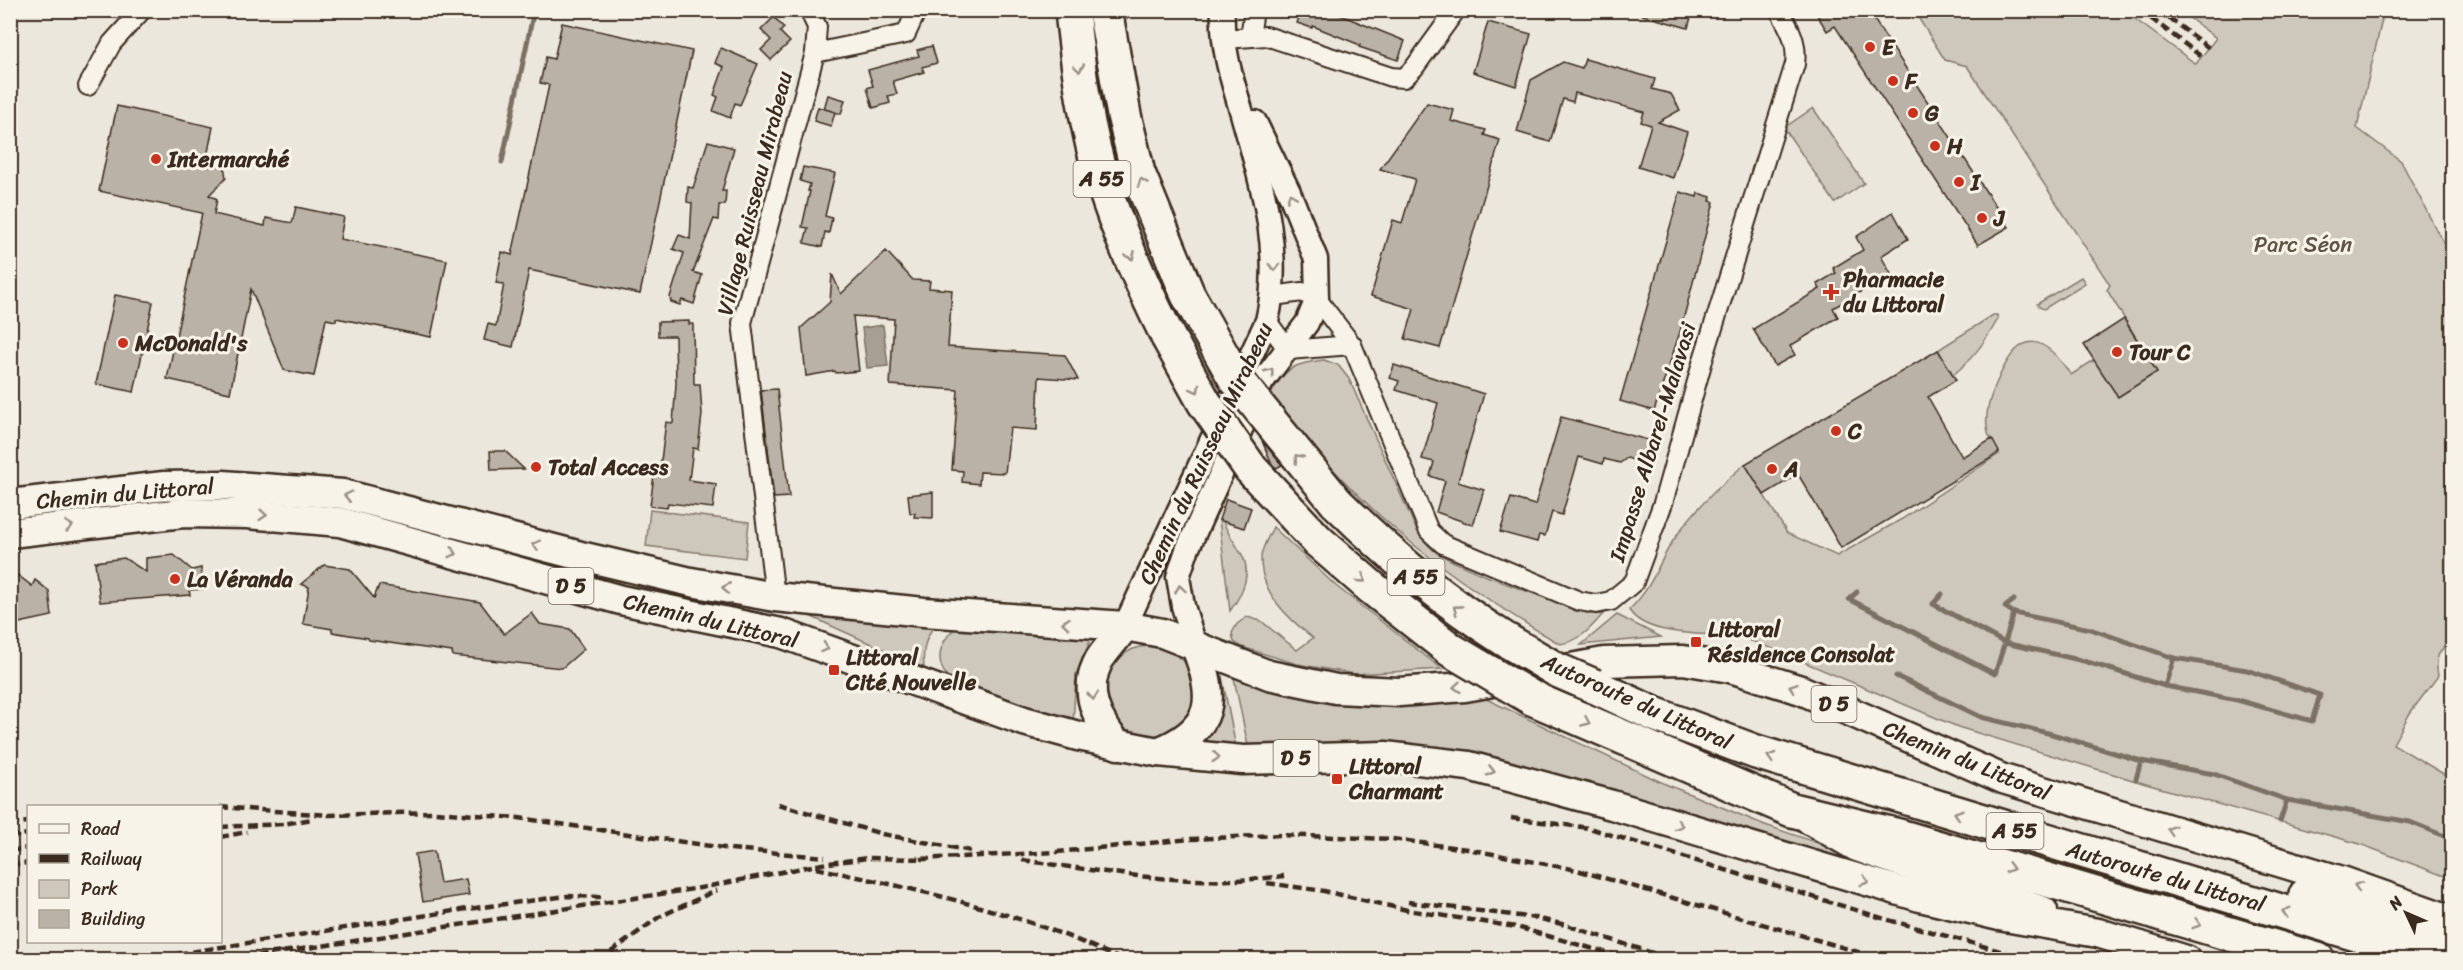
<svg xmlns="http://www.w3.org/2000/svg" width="2463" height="970" font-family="Sriracha,sans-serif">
  <rect width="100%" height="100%" fill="#ece7dc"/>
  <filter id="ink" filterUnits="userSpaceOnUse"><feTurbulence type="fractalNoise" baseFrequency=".0167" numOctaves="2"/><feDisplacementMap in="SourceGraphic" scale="12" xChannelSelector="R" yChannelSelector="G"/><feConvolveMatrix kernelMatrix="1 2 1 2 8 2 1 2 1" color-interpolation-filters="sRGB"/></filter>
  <g filter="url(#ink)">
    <g fill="#cec8bc" stroke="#84796d" stroke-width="1.5">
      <path d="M1914,11H2124L2196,64L2216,38L2180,11H2384L2357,128L2401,161L2439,235L2452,252V641C2437,650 2435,659 2438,676L2410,713L2393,744L2452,779V879L2360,844L2146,784L1958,727L1768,647C1758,643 1747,639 1736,637C1707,632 1646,638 1629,610C1656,584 1657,562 1677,535C1696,508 1720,485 1745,464L1787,533L1837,556L1902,519L1999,454C1997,447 1990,440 1988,433C1983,413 1992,392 2000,375C2022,327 2045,336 2071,375L2094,360L2118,397L2157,372L2107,290L2110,285L1967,66L1945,60Z"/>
      <path d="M1813,108L1864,183L1835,203L1784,128Z"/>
      <path d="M2081,277L2085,283L2044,309L2039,307L2037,304Z"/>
      <path d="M1993,315H1997L1998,319C1986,341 1973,359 1953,375L1938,350Z"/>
      <path d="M1324,360L1338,365L1349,379L1417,531C1423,540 1429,548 1439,554C1483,578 1542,596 1590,614H1603C1591,628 1579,642 1560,644C1441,574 1353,506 1271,394C1285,367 1296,363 1324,360Z"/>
      <path d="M650,510L749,522L745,558L646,546Z"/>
      <path d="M1219,520L1223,521C1227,533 1233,539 1239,550C1254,571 1243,593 1230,611Z"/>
      <path d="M1273,527L1336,586L1442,669L1355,674L1297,664L1242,647L1234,642L1232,633L1237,624L1247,617L1261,621L1297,650L1313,638C1289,619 1260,593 1261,558C1261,548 1269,536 1273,527Z"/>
      <path d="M803,613L937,621C926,637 922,648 924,668Z"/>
      <path d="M1617,615L1661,637L1581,645Z"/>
      <path d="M956,627L1093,634L1076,674L1073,724L952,682C933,664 938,643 956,627Z"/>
      <circle cx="1150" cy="691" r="45"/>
      <path d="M1215,666L1220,667L1236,747L1200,742Z"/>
      <path d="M1233,673L1478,695L1663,783L1765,825L2007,908L1530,767L1469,753L1248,746Z"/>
    </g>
    <path fill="#a89f93" stroke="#7c7064" stroke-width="1.5" d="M883,325L888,366L867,368L862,328Z"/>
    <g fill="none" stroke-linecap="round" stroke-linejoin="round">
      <g stroke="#7c7064" stroke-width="5">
        <path d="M502,162L534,10"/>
        <path d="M1857,592L1849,599L1995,674L2014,613"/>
        <path d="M1942,594L1933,604L2005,643L2084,661L2165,686L2237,700L2312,721L2320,695L2247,670L2174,658L2090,629L2014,613L2005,607L2014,600"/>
        <path d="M1896,676L1981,717L2052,734L2141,761L2214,774L2287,800L2410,822L2452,839"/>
        <path d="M2165,686L2174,658"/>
        <path d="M2136,779L2141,761"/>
        <path d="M2280,821L2287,800"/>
      </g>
    </g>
    <g fill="#bab2a7" stroke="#3b2a1e" stroke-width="1.5">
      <path d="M1302,10H1328L1405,41L1398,60L1359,47L1360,45L1313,26L1312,28L1297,23Z"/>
      <path d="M1643,10H1693L1688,28L1642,15Z"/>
      <path d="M1814,10H1868L2009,227L1978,245L1835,26L1827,31Z"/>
      <path d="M774,17L784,28L780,32L790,42L771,60L761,50L771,40L761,30Z"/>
      <path d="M1488,22L1531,34L1516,86L1473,72Z"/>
      <path d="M562,23L692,51L640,294L529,270L513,347L484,340L488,324L496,326L504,284L496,283L502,252L512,255L549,85L540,83L546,57L554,59Z"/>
      <path d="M932,46L937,63L922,67L924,72L893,81L897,94L888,96L890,103L873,108L867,88L873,86L868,70L919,56L917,50Z"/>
      <path d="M721,48L758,64L740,105L735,103L730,118L713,111L718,97L714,95L724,67L715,63Z"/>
      <path d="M1585,59L1655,79L1652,89L1671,94L1680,110L1658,122L1687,132L1673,178L1638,167L1651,125L1641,122L1644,112L1575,93L1573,102L1563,99L1550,142L1517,132L1531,80L1563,62L1582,68Z"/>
      <path d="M828,95L845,100L841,114L824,109Z"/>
      <path d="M1427,103L1454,110L1451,121L1486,130L1484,135L1500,140L1440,348L1405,339L1414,309L1371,296L1393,220L1402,223L1415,179L1380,169Z"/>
      <path d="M117,106L213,127L205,167L224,165L226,178L209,195L217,199L214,214L265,226L266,218L292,223L296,207L344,217L340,239L447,260L431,337L336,318V321L326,319L314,376L284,370L251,289L230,393L167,379L202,213L99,191Z"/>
      <path d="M818,107L835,112L831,126L814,121Z"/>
      <path d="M708,141L734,148L722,191H726L725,205H719L718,220L714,219L693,272L702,275L694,304L682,300L680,305L671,302L670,297L684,253L673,249L679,235L690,239L692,203L687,202L688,187L693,188Z"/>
      <path d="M803,167L835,173L825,216L832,218L829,233L825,232L822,247L804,243L808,228L802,227L810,191H808L810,184L800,181Z"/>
      <path d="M1680,192L1697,197L1698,193L1711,197L1710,201L1714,202L1680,332L1654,411L1620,401Z"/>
      <path d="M1893,212L1908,239L1881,256L1891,274L1833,308L1838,317L1790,346L1795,355L1775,366L1753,329L1820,289L1817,284L1836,273L1833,268L1863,250L1856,237Z"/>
      <path d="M886,251L913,280L930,281L929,288L952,290L948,347L1065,355L1078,380L1039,377L1037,430L1010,428L1005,473L980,472L979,484L962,482L963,471L952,470L958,390L890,385L894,319L853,316L859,371L836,373L835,371L806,376L801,328L830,302L832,274L841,294Z"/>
      <path d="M115,295L153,302L134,392L96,384Z"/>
      <path d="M2124,319L2157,372L2118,397L2084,345Z"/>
      <path d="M689,321V324H693L694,384H700L702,414L698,449L693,448L689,480L716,484L713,508L668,503L667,508L650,506L655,467L660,468L666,422L673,423L676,384L675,336H658V322Z"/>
      <path d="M1938,350L1956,380L1928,397L1962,457L1992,439L1999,452L1991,458L1841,548L1798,474L1764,495L1745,464Z"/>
      <path d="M1394,365L1484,394L1458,482L1484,490L1473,525L1436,512L1445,481L1430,476L1434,462L1422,459L1438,403L1396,390L1399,381L1390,378Z"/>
      <path d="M777,389L789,497L774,498L761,390Z"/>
      <path d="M1561,417L1652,441L1646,464L1627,458L1620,463L1604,459L1603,464L1579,457L1562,515L1552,512L1545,536L1539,535L1537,542L1500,532L1511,498L1535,505Z"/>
      <path d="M1262,441L1282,465L1276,468L1272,464Z"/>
      <path d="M490,451H505L524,469L491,470Z"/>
      <path d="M933,492V518L914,517L915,513H910L908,495Z"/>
      <path d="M1226,499L1251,508L1244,528L1219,520Z"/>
      <path d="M174,555L192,570L201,568L203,589L189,590L190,595L100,602L95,562L124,558L146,572V558Z"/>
      <path d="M324,565L350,569L374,598L379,585L480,602L504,634L532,613L540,624L570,629L584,649L562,668L453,656L452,652L369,640L368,638L332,632V629L303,624L309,587L301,584Z"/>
      <path d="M10,569L32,586L35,580L49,591L52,616L10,625Z"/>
      <path d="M434,851L440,883L466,879L469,895L423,902L415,854Z"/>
    </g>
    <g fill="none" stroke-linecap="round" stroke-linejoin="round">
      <g stroke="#3b2a1e" stroke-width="22">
        <g id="minor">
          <path d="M1250,37L1254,10"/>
          <path d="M1225,39L1266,36L1391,77L1404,78L1414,68L1456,10"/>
          <path d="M815,53L906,34L917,10"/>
          <path d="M88,86L112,43L142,10"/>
          <path d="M1273,296L1302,292L1317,299L1352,345L1429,531L1443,544L1579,601L1596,604L1611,601L1634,582L1663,503L1703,360L1795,64C1798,42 1790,29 1779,10"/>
          <path d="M1267,321L1288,350L1352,345"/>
          <path d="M775,597L742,323L815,53L817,27L809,10"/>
        </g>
      </g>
      <g stroke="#3b2a1e" stroke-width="27">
        <g id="tertiary">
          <path d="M1125,626L1267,321C1284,248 1260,179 1241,110C1231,77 1221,44 1223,10"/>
          <path d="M1195,645L1183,606L1178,577L1187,550L1262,382L1307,323L1317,299L1316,259L1289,192L1255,122"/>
        </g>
      </g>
      <g stroke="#3b2a1e" stroke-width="33">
        <g id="primary">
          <path d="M10,504L164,486L223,485L343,494L581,556L691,582L775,597L924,612L1125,626L1162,633L1269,675L1336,689L1399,692L1465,687L1604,662L1683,660L1730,668L1801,690L2003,779L2342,881L2452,920"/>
          <path d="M10,533L183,513L247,514L340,522L621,600L781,633L1024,721L1078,736L1158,752L1243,760L1385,756L1469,766L1612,805L1920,897L1999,916L2098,933L2186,960"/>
          <path d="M1118,745C1097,721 1082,692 1099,660C1106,649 1117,638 1125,626"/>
          <path d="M1158,752C1215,729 1217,699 1195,645"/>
          <path d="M1810,820L1857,847L2043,911"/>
        </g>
      </g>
      <g stroke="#3b2a1e" stroke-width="38">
        <g id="motorway">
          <path d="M1072,10C1078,69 1086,129 1104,186C1120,237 1144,289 1168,337"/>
          <path d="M1105,10L1124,115L1138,173L1188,295"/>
          <path d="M1336,502C1390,555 1442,600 1506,640"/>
          <path d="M1318,541L1372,588L1451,650"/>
          <path d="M1594,686L1654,714L1756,752L2442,960"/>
          <path d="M1532,698L1792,810L1899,836L2318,960"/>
          <path d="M2306,895L2452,934"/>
        </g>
      </g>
      <use href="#minor" stroke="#f7f3e8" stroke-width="18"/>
      <use href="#tertiary" stroke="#f7f3e8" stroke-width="22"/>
      <use href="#primary" stroke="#f7f3e8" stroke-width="28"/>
      <use href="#motorway" stroke="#f7f3e8" stroke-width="33"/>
      <g stroke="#3b2a1e" stroke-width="4.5" stroke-dasharray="9 4.5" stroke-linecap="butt">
        <path d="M2140,10L2202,57"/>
        <path d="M2158,10L2209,48"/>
        <path d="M778,804L882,834L971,851"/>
        <path d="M220,807L329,815L434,812L519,818L731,849L825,857"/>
        <path d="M1511,818L1589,828L1885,919L2033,960"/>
        <path d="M10,824L28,822"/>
        <path d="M220,827L283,824L313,819"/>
        <path d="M10,837L28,834"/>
        <path d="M220,837L247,832"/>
        <path d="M10,851L28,848"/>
        <path d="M921,859L1057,852L1191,839L1280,835L1392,839L1467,849L1577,870L1886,960"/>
        <path d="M1022,860C1113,873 1191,888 1284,876"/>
        <path d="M10,865L28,863"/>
        <path d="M816,868C920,890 1025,913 1122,960"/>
        <path d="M1267,883L1324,891L1407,910L1516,927L1633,960"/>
        <path d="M1408,902L1536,918L1566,925L1674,960"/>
        <path d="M138,960L467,909L567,896L601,897"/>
        <path d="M230,960L700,888L822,864L867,858L927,859"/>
        <path d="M600,960L659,917L717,890"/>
      </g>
      <g stroke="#3b2a1e" stroke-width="38" stroke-linecap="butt">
        <g id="motorway-bridge">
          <path d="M1188,295L1235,378L1336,502"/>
          <path d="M1168,337L1204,402L1251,469L1318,541"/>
          <path d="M1506,640L1557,670L1594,686"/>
          <path d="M1451,650L1532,698"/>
        </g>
      </g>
      <use href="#motorway-bridge" stroke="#f7f3e8" stroke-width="33"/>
    </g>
    <defs><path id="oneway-chevron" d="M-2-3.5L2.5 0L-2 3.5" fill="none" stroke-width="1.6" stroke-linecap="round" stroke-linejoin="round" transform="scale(1.5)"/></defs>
    <g stroke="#998e83">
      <use href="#oneway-chevron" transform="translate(1079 68) rotate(82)"/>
      <use href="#oneway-chevron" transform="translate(1142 182) rotate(-111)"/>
      <use href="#oneway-chevron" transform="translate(1291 197) rotate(-113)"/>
      <use href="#oneway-chevron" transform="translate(1131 256) rotate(66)"/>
      <use href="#oneway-chevron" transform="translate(1274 267) rotate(89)"/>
      <use href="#oneway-chevron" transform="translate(1270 372) rotate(-53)"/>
      <use href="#oneway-chevron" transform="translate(1196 389) rotate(61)"/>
      <use href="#oneway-chevron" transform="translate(1298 458) rotate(-130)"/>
      <use href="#oneway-chevron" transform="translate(348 496) rotate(-168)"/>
      <use href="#oneway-chevron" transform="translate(263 515) rotate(5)"/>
      <use href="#oneway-chevron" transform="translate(69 526) rotate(-7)"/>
      <use href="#oneway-chevron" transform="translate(536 545) rotate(-166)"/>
      <use href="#oneway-chevron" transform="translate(453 553) rotate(16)"/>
      <use href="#oneway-chevron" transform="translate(1362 579) rotate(41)"/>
      <use href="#oneway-chevron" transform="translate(726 588) rotate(-170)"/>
      <use href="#oneway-chevron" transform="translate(1180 589) rotate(-98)"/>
      <use href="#oneway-chevron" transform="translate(1457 609) rotate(-144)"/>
      <use href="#oneway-chevron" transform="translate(1066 623) rotate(-174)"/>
      <use href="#oneway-chevron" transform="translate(825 648) rotate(19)"/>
      <use href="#oneway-chevron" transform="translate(1457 687) rotate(175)"/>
      <use href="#oneway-chevron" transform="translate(1793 687) rotate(-161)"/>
      <use href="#oneway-chevron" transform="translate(1093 696) rotate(84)"/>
      <use href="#oneway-chevron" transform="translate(1586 722) rotate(24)"/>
      <use href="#oneway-chevron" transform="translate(1216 757) rotate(5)"/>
      <use href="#oneway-chevron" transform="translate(1771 757) rotate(-163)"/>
      <use href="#oneway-chevron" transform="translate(1491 771) rotate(14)"/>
      <use href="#oneway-chevron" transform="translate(1958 814) rotate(-163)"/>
      <use href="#oneway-chevron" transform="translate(1679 825) rotate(17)"/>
      <use href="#oneway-chevron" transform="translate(2171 830) rotate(-163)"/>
      <use href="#oneway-chevron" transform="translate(2010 868) rotate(16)"/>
      <use href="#oneway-chevron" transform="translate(1865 881) rotate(16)"/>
      <use href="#oneway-chevron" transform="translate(2358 886) rotate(-162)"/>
      <use href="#oneway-chevron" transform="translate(2286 912) rotate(-164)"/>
      <use href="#oneway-chevron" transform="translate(2197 924) rotate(16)"/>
    </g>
  </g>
  <g fill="#c8321e" stroke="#f7f3e8" stroke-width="2">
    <circle cx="1870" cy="47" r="6"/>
    <circle cx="1893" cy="81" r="6"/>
    <circle cx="1913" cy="113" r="6"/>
    <circle cx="1935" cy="146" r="6"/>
    <circle cx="156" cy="159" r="6"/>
    <circle cx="1959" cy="182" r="6"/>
    <circle cx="1982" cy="218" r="6"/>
    <path d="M1828 283h6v6h6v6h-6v6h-6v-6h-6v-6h6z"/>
    <circle cx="123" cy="343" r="6"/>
    <circle cx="2117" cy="352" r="6"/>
    <circle cx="1836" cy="431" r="6"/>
    <circle cx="536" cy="467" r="6"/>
    <circle cx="1772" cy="469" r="6"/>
    <circle cx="175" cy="579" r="6"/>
    <rect x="1690" y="636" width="12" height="12" rx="3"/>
    <rect x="828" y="664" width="12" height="12" rx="3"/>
    <rect x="1331" y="773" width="12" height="12" rx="3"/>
  </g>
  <g text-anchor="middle" stroke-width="6" stroke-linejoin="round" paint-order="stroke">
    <g fill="#f7f3e8" stroke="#73665b" stroke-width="1.5">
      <rect x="1073.5" y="161" width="57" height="36" rx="4.5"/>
      <rect x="1387.5" y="559" width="57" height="36" rx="4.5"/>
      <rect x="548.5" y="568" width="45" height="36" rx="4.5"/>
      <rect x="1811.5" y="686" width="45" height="36" rx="4.5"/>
      <rect x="1273.5" y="740" width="45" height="36" rx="4.5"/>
      <rect x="1986.5" y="813" width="57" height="36" rx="4.5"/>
    </g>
    <g font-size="21" font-weight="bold" fill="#3b2a1e">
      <text x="1102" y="186">A 55</text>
      <text x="1416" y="584">A 55</text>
      <text x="571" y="593">D 5</text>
      <text x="1834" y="711">D 5</text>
      <text x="1296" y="765">D 5</text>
      <text x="2015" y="838">A 55</text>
    </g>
    <g font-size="22" font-weight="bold" fill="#3b2a1e" stroke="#f7f3e8" text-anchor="start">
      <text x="1882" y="55">E</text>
      <text x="1905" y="89">F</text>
      <text x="1925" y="121">G</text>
      <text x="1947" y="154">H</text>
      <text x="168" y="167">Intermarché</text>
      <text x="1971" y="190">I</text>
      <text x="1994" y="226">J</text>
      <text x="1843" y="287">Pharmacie<tspan x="1843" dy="25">du Littoral</tspan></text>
      <text x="135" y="351">McDonald's</text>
      <text x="2129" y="360">Tour C</text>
      <text x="1848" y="439">C</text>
      <text x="548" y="475">Total Access</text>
      <text x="1784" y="477">A</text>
      <text x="187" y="587">La Véranda</text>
      <text x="1708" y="637">Littoral<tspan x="1708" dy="25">Résidence Consolat</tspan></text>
      <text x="846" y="665">Littoral<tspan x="846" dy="25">Cité Nouvelle</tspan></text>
      <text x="1349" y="774">Littoral<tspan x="1349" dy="25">Charmant</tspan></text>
    </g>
    <g font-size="22" fill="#3b2a1e" stroke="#f7f3e8">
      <text transform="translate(754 193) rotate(-76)" y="8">Village Ruisseau Mirabeau</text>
      <text transform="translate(1652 442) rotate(-73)" y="8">Impasse Albarel-Malavasi</text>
      <text transform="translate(1205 453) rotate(-65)" y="8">Chemin du Ruisseau Mirabeau</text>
      <text transform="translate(125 493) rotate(-5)" y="8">Chemin du Littoral</text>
      <text transform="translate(711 620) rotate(13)" y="8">Chemin du Littoral</text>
      <text transform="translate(1637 701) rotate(24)" y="8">Autoroute du Littoral</text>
      <text transform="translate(1967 760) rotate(22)" y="8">Chemin du Littoral</text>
      <text transform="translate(2166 876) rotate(16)" y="8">Autoroute du Littoral</text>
    </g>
    <g font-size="22" fill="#605246" stroke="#f7f3e8">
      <text x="2303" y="252">Parc Séon</text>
    </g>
  </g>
  <rect width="2463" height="970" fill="none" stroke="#f7f3e8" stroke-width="36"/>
  <rect x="18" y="18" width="2427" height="934" fill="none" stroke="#3b2a1e" stroke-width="2" filter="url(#ink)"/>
  <rect x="27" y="805" width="195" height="138" fill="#f7f3e8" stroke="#aca397" stroke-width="1.5"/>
  <rect x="39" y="824" width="30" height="9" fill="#f7f3e8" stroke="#aca397" stroke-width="1.5"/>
  <text x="81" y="835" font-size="18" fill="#3b2a1e">Road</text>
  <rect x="39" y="854" width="30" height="9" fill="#3b2a1e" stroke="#aca397" stroke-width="1.5"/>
  <text x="81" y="865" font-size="18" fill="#3b2a1e">Railway</text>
  <rect x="39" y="880" width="30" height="18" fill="#cec8bc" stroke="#aca397" stroke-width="1.5"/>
  <text x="81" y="895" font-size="18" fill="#3b2a1e">Park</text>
  <rect x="39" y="910" width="30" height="18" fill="#bab2a7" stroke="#aca397" stroke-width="1.5"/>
  <text x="81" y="925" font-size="18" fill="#3b2a1e">Building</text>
  <g transform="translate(2406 913) rotate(314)" stroke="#f7f3e8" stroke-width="4.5" paint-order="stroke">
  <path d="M0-4.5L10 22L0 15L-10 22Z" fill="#3b2a1e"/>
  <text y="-9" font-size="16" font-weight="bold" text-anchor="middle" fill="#3b2a1e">N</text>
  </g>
</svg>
